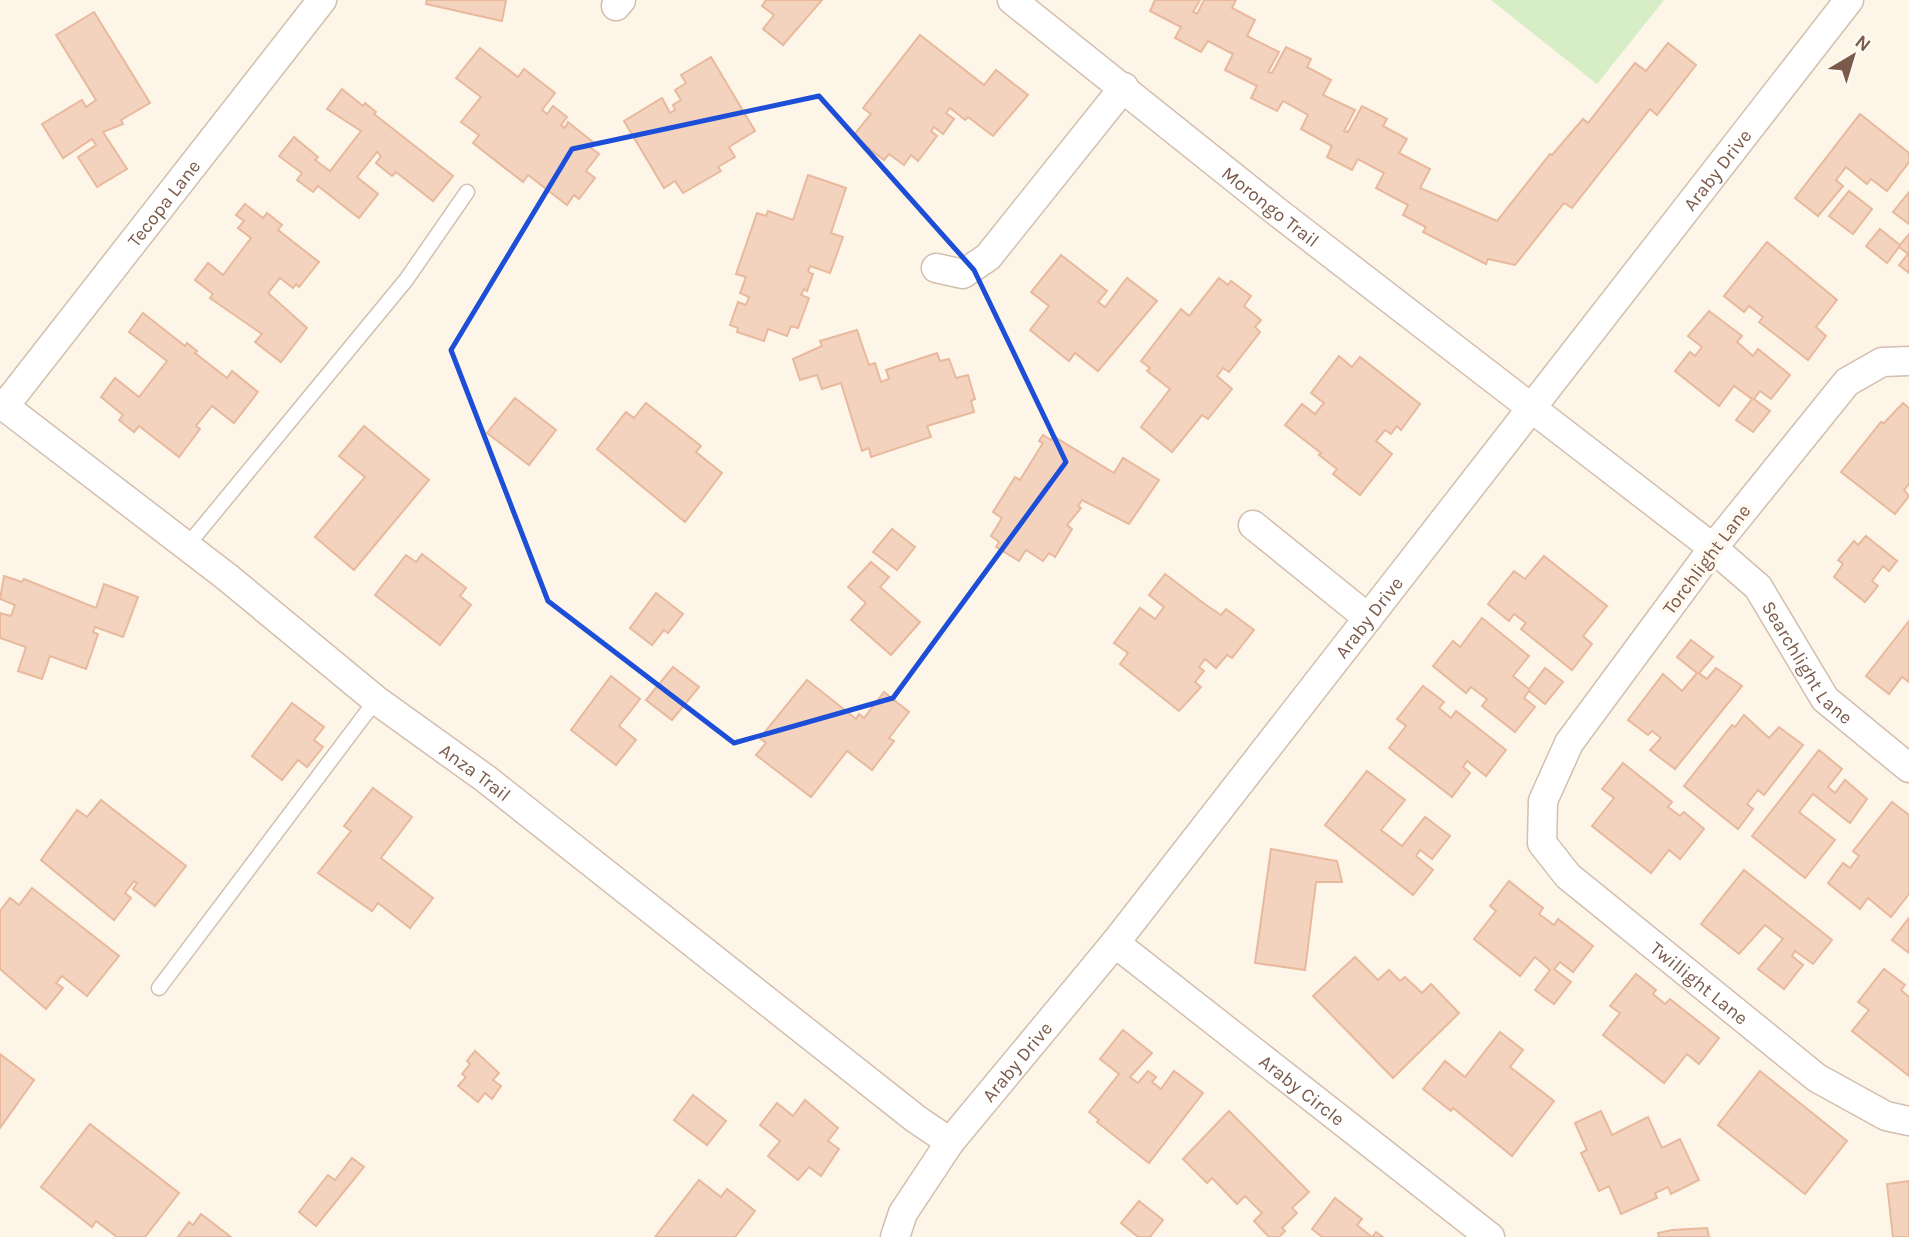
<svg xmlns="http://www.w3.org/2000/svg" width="1909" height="1237" font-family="Karla,sans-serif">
  <rect width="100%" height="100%" fill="#fdf5e8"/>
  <path fill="#d6edc5" d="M1491,0H1664L1597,84Z"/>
  <g fill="#f4d3be" stroke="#e8b99d" stroke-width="2">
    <path d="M427,0H506L502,21L426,4Z"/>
    <path d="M766,0H822L783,45L763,29L774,15L762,6Z"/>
    <path d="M1155,0H1200L1193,12L1197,14L1204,0H1236L1232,8L1255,20L1247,36L1279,52L1268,72L1272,73L1286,47L1311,59L1307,67L1331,80L1323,95L1355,110L1344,131L1348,132L1362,106L1387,119L1383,126L1407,139L1399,153L1430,169L1420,188L1497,221L1550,154L1552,155L1583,119L1588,123L1635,63L1646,71L1668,43L1696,65L1657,115L1650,109L1572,208L1564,203L1515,265L1488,259L1486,264L1423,232L1426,227L1403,215L1408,205L1376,188L1384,173L1358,159L1352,170L1327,157L1332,146L1301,129L1308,115L1283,101L1277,111L1251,98L1257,86L1225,70L1233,54L1208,41L1201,52L1175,38L1181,27L1150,11Z"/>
    <path d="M94,12L150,103L121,120L123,124L103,132L127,169L97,187L78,157L96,145L92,139L63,158L42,124L82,100L86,107L96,100L56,35Z"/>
    <path d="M920,35L984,85L996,70L1028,95L993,136L968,117L965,120L950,108L946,113L954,119L943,134L934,127L931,131L937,136L918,161L911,155L904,165L889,154L884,160L853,136L871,114L863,108Z"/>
    <path d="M480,48L518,77L524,69L555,93L542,110L547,114L553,106L567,117L561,125L565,128L568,122L594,143L591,148L599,154L586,171L595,178L579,199L574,195L567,205L528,175L523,182L473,143L479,135L461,122L481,97L456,78Z"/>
    <path d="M711,57L755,131L729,147L735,157L718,167L721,171L683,193L675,181L664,188L624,121L662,98L670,113L675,110L673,105L681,100L675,90L686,83L681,75Z"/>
    <path d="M342,89L363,106L365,103L376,112L374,114L453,176L433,201L396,172L392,176L376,163L381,156L377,152L357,177L378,194L359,218L318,186L313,192L297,180L302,173L279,156L294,137L318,157L315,160L330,171L361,131L327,109Z"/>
    <path d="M1860,114L1909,153V162L1887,191L1871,179L1867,184L1846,167L1836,180L1843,186L1818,216L1795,198Z"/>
    <path d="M808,175L846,188L831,233L843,237L830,273L810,266L808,272L813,274L807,291L804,289L801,295L809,298L798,328L791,326L787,336L768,329L764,341L737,332L738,328L730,325L738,302L746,305L749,297L740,293L746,277L736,274L757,213L766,216L768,211L793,220Z"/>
    <path d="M1849,191L1872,209L1853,234L1829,216Z"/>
    <path d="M1909,192V224L1893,212Z"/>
    <path d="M245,204L263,218L267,213L282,225L278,230L319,262L299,287L296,284L293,288L280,278L268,293L307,328L281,362L255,342L262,334L210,298L213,294L195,280L208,263L223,275L251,238L238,228L244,221L236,215Z"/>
    <path d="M1880,229L1900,245L1909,234V273L1899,265L1908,254L1899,247L1887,263L1866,246Z"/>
    <path d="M1767,242L1837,300L1816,327L1826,336L1808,360L1759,322L1763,317L1749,306L1744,312L1724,296Z"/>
    <path d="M1061,255L1107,291L1098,302L1105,307L1127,278L1157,301L1098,371L1075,353L1069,361L1030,330L1049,306L1031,292Z"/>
    <path d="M1219,278L1228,285L1231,281L1251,296L1244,306L1261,320L1255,327L1260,332L1229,372L1223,368L1217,376L1232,389L1208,419L1202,415L1172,452L1141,427L1170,389L1147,371L1150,368L1141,361L1181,309L1189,316Z"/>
    <path d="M1709,311L1742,336L1737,342L1753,356L1758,349L1790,375L1771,399L1760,391L1754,399L1770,411L1753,432L1736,420L1752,399L1734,386L1719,406L1675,371L1690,352L1695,356L1702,347L1688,336Z"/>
    <path d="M143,313L185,346L187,343L197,351L195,353L227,378L232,371L258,392L234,423L212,406L196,426L200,429L179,457L139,426L134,432L119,420L123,415L101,397L115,378L139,397L167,361L129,332Z"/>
    <path d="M857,330L869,365L875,363L881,382L889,379L886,370L937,353L940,361L949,359L956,378L968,375L975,399L971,401L974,412L927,426L931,437L871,457L869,448L862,451L841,383L822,389L817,375L800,380L793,359L822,346L820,341Z"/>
    <path d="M1339,356L1352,367L1360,357L1420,404L1401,430L1397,426L1391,434L1385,430L1376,441L1392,454L1360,495L1333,474L1337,469L1319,455L1321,453L1285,425L1302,404L1315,414L1324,403L1311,393Z"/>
    <path d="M515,398L556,430L529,465L487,433Z"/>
    <path d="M646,403L701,446L696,452L722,473L685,522L597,449L626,412L634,418Z"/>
    <path d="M1903,403L1909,408V484L1904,490L1909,496L1895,514L1841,472L1881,422L1884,423Z"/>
    <path d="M364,426L429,480L354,570L315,537L365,477L339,456Z"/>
    <path d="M1043,435L1051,440L1053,436L1114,473L1123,458L1159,480L1129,524L1082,500L1078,506L1081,508L1067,525L1072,529L1055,557L1049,553L1043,561L1026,550L1019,561L996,547L999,542L991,536L1002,518L993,512L1015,477L1020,480L1043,443L1039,441Z"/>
    <path d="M892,529L915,547L897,570L873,552Z"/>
    <path d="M1866,536L1897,561L1889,571L1883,566L1872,581L1878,586L1865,602L1834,577L1843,564L1838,560L1854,541L1858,545Z"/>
    <path d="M422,554L466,588L460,596L471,605L440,645L375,595L406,555L416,562Z"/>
    <path d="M1544,556L1607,606L1583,636L1592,644L1572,670L1521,629L1526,623L1514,614L1509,621L1488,604L1514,571L1525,579Z"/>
    <path d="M871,562L889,577L880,587L920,622L891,655L851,620L866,603L848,587Z"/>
    <path d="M1165,574L1206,605L1221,615L1226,609L1254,630L1232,658L1227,655L1216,668L1205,659L1199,667L1204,671L1195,682L1201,687L1179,711L1120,664L1128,653L1114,643L1140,608L1155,619L1164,607L1149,595Z"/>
    <path d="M4,576L22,582L24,579L96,608L104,584L138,597L123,637L95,627L93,632L98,634L86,669L50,656L42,679L18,671L26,647L0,638V613L11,616L15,605L0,599Z"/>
    <path d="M656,593L683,614L668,633L664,630L652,645L630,628Z"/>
    <path d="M1482,618L1529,656L1513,676L1529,689L1545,668L1563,682L1545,704L1529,691L1524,698L1535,707L1515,732L1482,706L1487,699L1471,687L1466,693L1433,666L1453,641L1460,647Z"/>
    <path d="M1909,621V682L1902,677L1889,694L1866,676Z"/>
    <path d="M1691,640L1713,657L1699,673L1707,679L1716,668L1742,686L1675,769L1650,750L1661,738L1652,731L1648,735L1628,720L1663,674L1682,691L1697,673L1677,657Z"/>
    <path d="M673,667L699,687L672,720L646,700Z"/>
    <path d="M611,676L640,699L619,726L636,740L616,765L571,730Z"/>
    <path d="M807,680L856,719L859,714L864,718L884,692L909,712L889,738L894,741L872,770L847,751L811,797L756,755L766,743L760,738Z"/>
    <path d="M1423,686L1444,702L1439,708L1451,718L1456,711L1506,750L1486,776L1467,761L1463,767L1470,773L1452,797L1389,748L1406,726L1397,719Z"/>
    <path d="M292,703L324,727L314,740L323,747L307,767L298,760L282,780L252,756Z"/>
    <path d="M1744,715L1769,738L1779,727L1803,745L1764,795L1758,790L1747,804L1753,809L1738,829L1684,786L1732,725L1735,727Z"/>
    <path d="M1819,750L1842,769L1828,787L1835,793L1845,780L1867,799L1850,823L1813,794L1799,812L1835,840L1805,878L1752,836Z"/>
    <path d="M1623,763L1672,802L1668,807L1680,816L1684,812L1704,829L1680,859L1669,850L1651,873L1592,826L1614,798L1602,789Z"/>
    <path d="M1367,771L1405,800L1381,830L1402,846L1425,817L1450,836L1432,859L1420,850L1416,856L1433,870L1413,895L1325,825Z"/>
    <path d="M373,788L412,817L381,858L433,898L410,928L378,903L372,911L318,873L351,831L344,826Z"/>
    <path d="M101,800L186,866L155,906L133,889L137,883L134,881L125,893L131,898L114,920L41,860L77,810L87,817Z"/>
    <path d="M1892,802L1909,815V894L1891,917L1868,898L1860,909L1828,883L1843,863L1850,868L1859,856L1853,851Z"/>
    <path d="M1271,849L1337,861L1342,882H1316L1305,970L1255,963Z"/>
    <path d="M1744,870L1832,940L1813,964L1795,951L1792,956L1803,965L1784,989L1758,969L1783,939L1765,925L1739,954L1701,924Z"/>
    <path d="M1509,881L1543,908L1539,914L1554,925L1558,919L1593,946L1573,972L1560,962L1554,969L1571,982L1554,1004L1535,990L1550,970L1535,957L1520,976L1474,939L1496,911L1490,906Z"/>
    <path d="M32,888L119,956L87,996L62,976L56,983L63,988L46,1009L0,969V911L10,898L19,905Z"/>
    <path d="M1909,918V953L1892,940Z"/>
    <path d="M1355,957L1378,980L1389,970L1400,981L1405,977L1422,993L1431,984L1459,1013L1393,1078L1313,996Z"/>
    <path d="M1884,969L1905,985L1901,990L1909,997V1076L1852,1031L1869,1010L1858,1002Z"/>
    <path d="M1636,974L1656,990L1653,994L1665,1004L1670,999L1719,1038L1699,1064L1687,1054L1664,1083L1603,1035L1620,1013L1610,1006Z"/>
    <path d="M1123,1030L1152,1053L1130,1077L1138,1083L1148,1071L1156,1077L1152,1082L1161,1089L1174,1071L1203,1093L1149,1163L1097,1122L1099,1120L1089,1112L1119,1074L1100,1059Z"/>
    <path d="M1500,1032L1523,1050L1510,1067L1554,1101L1512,1156L1453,1108L1451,1111L1423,1089L1445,1061L1465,1077Z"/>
    <path d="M475,1051L499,1073L493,1080L501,1086L492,1099L485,1093L478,1102L458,1086L466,1077L462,1074L470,1064L467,1061Z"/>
    <path d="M0,1054L34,1080L0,1128Z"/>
    <path d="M1760,1071L1847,1141L1805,1194L1718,1125Z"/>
    <path d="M693,1095L726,1121L707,1145L674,1120Z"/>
    <path d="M805,1100L838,1128L828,1141L839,1149L821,1176L809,1167L798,1180L768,1156L780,1141L760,1125L777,1103L793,1116Z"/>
    <path d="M1229,1111L1309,1192L1292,1208L1297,1213L1282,1228L1285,1231L1279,1237H1269L1254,1221L1262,1213L1245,1196L1237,1204L1212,1178L1207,1183L1183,1159Z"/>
    <path d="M1601,1111L1612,1135L1648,1117L1662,1148L1680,1139L1699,1180L1671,1194L1668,1187L1655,1193L1657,1198L1621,1214L1609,1186L1599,1191L1581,1153L1587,1150L1575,1123Z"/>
    <path d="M90,1124L179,1193L145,1237H117L96,1221L92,1227L41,1187Z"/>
    <path d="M352,1158L364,1167L316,1226L299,1212L328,1175L335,1180Z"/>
    <path d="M699,1180L721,1197L727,1189L755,1211L735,1237H655Z"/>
    <path d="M1909,1181V1237H1893L1887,1184Z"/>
    <path d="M1335,1198L1362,1219L1357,1225L1372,1237L1376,1232L1383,1237H1322L1312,1229Z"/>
    <path d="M1139,1201L1163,1220L1150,1237H1138L1121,1223Z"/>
    <path d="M201,1214L231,1237H178L189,1222L193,1225Z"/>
    <path d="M1707,1228L1709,1237H1659L1658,1233L1672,1230Z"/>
  </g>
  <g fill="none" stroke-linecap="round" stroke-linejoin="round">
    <g stroke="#d3beaf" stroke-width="17">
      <g id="service">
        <path d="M186,547L406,280L467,192"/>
        <path d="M159,988L376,700"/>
      </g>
    </g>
    <g stroke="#d3beaf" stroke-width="31">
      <g id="minor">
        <path id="s1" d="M1012,0L1276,211L1713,548L1758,587L1825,699L1909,768"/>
        <path d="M616,6L621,0"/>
        <path d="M936,268L963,274L988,257L1124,87"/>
        <path id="s2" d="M1909,361L1882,362L1847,382L1713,548L1569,743L1543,801L1542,843L1568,876L1817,1078L1886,1116L1909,1121"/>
        <path id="s3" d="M0,403L227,577L376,700L486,779L916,1119L950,1142"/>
        <path id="s4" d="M4,407L322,0"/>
        <path d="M1253,525L1368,618"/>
        <path id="s5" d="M1115,943L1490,1237"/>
        <path id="s6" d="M895,1237L903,1213L950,1142L1115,943L1849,0"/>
      </g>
    </g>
    <use href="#service" stroke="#fff" stroke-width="14"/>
    <use href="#minor" stroke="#fff" stroke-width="28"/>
  </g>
  <path fill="none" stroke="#1d4ed8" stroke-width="5" stroke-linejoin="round" d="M819,96L974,270L1066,462L893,698L734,743L548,601L451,350L572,149Z"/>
  <g text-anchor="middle" stroke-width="7" stroke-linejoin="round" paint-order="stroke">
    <g font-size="19" fill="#7a5a4a" stroke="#fff9f0">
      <text dy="7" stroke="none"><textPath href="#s6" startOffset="1349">Araby Drive</textPath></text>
      <text dy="7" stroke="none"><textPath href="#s4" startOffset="259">Tecopa Lane</textPath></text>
      <text dy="7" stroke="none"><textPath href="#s1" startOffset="331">Morongo Trail</textPath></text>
      <text transform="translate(1706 559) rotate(-53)" y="7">Torchlight Lane</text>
      <text dy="7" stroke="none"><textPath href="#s6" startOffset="782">Araby Drive</textPath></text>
      <text dy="7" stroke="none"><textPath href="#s1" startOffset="1040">Searchlight Lane</textPath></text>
      <text dy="7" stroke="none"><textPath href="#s3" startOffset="602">Anza Trail</textPath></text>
      <text dy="7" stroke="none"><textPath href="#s2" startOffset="840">Twillight Lane</textPath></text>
      <text dy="7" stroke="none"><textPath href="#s6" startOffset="215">Araby Drive</textPath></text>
      <text dy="7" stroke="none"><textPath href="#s5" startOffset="238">Araby Circle</textPath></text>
    </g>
  </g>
  <g transform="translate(1853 56) rotate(38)" stroke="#fff9f0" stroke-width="5" paint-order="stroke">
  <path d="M0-5L12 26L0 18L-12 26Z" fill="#7a5a4a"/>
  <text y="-10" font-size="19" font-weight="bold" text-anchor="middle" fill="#7a5a4a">N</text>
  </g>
</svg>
